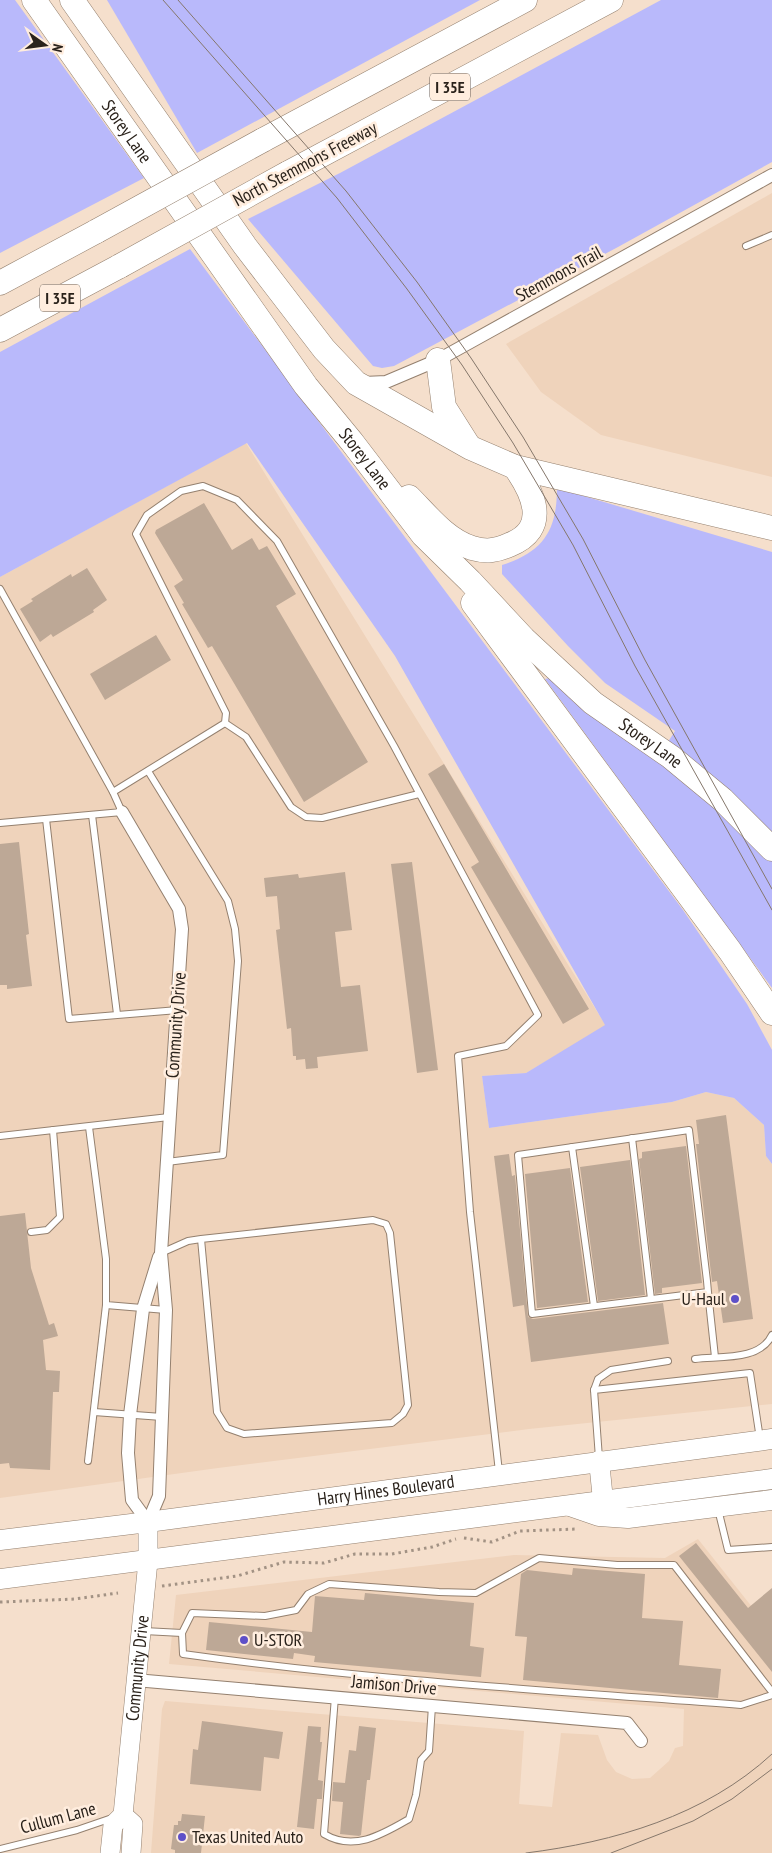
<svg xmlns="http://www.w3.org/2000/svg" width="772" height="1853" font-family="'PT Sans Narrow',sans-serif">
  <rect width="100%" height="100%" fill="#f5dfcc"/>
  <g fill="#efd3bb">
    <path d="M772,193V477L601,435L541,392L506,344Z"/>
    <path d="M246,443L606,1026L526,1073L482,1076L489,1128L672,1102L706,1092L734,1098L764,1125L766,1156L772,1164V1404L529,1429L218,1468L0,1498V577Z"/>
    <path d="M698,1539L772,1632V1853H151L162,1709L165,1701L524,1731L519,1804L552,1807L561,1733L598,1735L607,1760L616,1772L632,1779L650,1778L669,1761L675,1748L683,1746L684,1709L169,1664L176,1595L514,1555L665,1558Z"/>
  </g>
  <g fill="#b9b9fb">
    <path d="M0,0H15L144,178L0,253Z"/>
    <path d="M107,0H480L197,153Z"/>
    <path d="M661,0H772V162L618,247L394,366L382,368L373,366L248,219L340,173Z"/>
    <path d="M190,249L683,910L747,1004L772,1050V1164L766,1156L764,1125L734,1098L706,1092L672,1102L489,1128L482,1076L526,1073L605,1025L395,656L247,443L0,577V352Z"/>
    <path d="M557,488L772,552V988L545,679L549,678L657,759L675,731L605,683L568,646L502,574V565C543,552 557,531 557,488Z"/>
  </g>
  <g fill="#bda896">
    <path d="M204,503L232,550L252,538L259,550L267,546L296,594L276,606L368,762L304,802L212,646L208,648L182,604L184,603L174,586L183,580L155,533L156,530Z"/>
    <path d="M87,568L107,600L93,610L94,612L53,637L51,634L40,642L20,609L33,601L31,599L71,574L72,577Z"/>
    <path d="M156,635L171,660L105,700L90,674Z"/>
    <path d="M444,764L589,1009L563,1024L471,867L479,862L428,774Z"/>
    <path d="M19,842L29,934L26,935L32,986L7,989V985H0V844Z"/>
    <path d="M412,862L438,1070L417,1073L391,864Z"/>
    <path d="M345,872L352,930L335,932L341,987L360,985L368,1051L317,1057L318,1068L306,1069L305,1059L296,1060V1056H293L291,1028L287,1029L276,930L280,929L277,896L266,897L264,878L298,874L299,878Z"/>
    <path d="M726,1115L753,1319L723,1323L717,1281L712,1282L696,1144H699L696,1120Z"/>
    <path d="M686,1146L702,1283L662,1288V1293L655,1294L639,1159L642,1158V1152Z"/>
    <path d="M509,1154L512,1176L515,1175L528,1317L533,1319L663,1303L669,1344L531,1362L524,1305L513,1307L494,1156Z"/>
    <path d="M630,1160L645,1295L598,1301L580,1167Z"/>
    <path d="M570,1168L588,1302L537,1308L525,1174Z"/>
    <path d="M25,1213L31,1268L49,1325L54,1323L58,1336L43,1340L46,1370L60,1371L59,1392H53L50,1470L10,1468L9,1463L0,1464V1216Z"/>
    <path d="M696,1543L748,1608L772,1588V1672L679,1556Z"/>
    <path d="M573,1568L645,1574L642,1618L683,1621L679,1665L721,1669L718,1698L523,1680L527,1637L515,1636L521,1574L527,1570L572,1575Z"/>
    <path d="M365,1593L474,1603L470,1646L484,1648L481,1677L314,1662L315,1656L294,1653L293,1659L206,1650L209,1622L312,1632L315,1596L364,1600Z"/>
    <path d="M202,1721L283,1732L279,1759L264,1757L261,1791L190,1784L193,1749L198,1750Z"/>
    <path d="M308,1726L321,1727L320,1742H322L318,1780L323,1781L322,1799H317L314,1829L297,1827Z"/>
    <path d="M359,1726L376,1728L370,1780H367L361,1835L359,1836L340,1834L343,1802L332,1801L333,1782L345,1783L349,1750L356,1751Z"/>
    <path d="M182,1814L205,1816L201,1853H175V1850L171,1849L174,1825H178V1821H181Z"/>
  </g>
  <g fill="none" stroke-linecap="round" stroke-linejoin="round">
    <g stroke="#94806f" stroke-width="8">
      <g id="lane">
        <path d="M746,246L772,235"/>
        <path d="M0,589L113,792L122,812L0,823"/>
        <path d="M225,723L246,737L291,807L306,817L322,818L419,794"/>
        <path d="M148,771L228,901L235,929L238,961L223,1155L167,1162"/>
        <path d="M113,792L225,723L226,713L136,534L147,515L181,491L203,486L237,500L277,541L394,746L538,1015L506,1046L458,1056L470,1212L499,1472"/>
        <path d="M92,815L117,1014"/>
        <path d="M46,819L69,1019L178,1010"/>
        <path d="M89,1127L106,1259V1305L166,1310"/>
        <path d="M0,1136L169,1117"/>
        <path d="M632,1138L651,1299"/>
        <path d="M572,1147L594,1306"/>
        <path d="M31,1232L47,1230L60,1217L53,1130"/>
        <path d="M161,1253L188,1241L201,1239L373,1220L386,1224L390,1233L408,1405L403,1414L392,1423L244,1434L227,1428L217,1412L201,1239"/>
        <path d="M708,1292L532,1314L518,1155L689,1130L707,1281L708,1292L715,1357"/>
        <path d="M695,1359C720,1356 760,1361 772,1335"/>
        <path d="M594,1390L598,1379L611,1370L668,1361"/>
        <path d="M94,1412L162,1417"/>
        <path d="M599,1458L594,1390L750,1373L760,1439"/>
        <path d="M88,1461L106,1305"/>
        <path d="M718,1509L728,1550L772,1547"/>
        <path d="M144,1631L182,1633"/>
        <path d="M772,1692L674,1565H617L539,1558L476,1593L439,1592L329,1584L308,1594L296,1610L265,1616L192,1613L182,1633L183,1654C368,1680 555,1691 741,1705L772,1695"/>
        <path d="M335,1697L324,1834C354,1852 383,1834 409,1819L416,1795L421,1760L429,1751L432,1706"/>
        <path d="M0,1849L77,1830L112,1818"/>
      </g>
    </g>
    <g stroke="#94806f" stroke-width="14">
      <g id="street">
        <path d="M364,383L386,382L438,360L772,175"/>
        <path d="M122,812L179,909L182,929L161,1253L166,1310L159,1496L148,1522"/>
        <path d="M148,1522L132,1500L128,1453L130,1415L143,1309L159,1257"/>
        <path d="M135,1680L627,1723L641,1741"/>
      </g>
    </g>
    <g stroke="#94806f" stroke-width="20">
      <g id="secondary">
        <path d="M123,1815L133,1824L131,1853"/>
        <path id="s1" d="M110,1853L113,1825L123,1815L148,1561V1522"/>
      </g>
    </g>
    <g stroke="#94806f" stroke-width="21">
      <g id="primary">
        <path d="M599,1461L603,1500"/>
        <path d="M570,1506L599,1516L628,1518L772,1500"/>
        <path id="s2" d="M0,1540L148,1522L772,1439"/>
        <path d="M0,1579L772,1479"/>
      </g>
    </g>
    <g stroke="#94806f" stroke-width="25">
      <g id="highway">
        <path id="s3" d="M34,0L306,386L352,442L423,535L470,581L524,639L593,703L671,757L723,800L772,849"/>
        <path d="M72,0L245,246L324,349L356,383L471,448L515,467L772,528"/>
        <path d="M263,140L525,0"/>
        <path d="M288,173L611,0"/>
        <path d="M0,283L97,231"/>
        <path d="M0,330L120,266"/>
        <path d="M438,360L444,407L468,445"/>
        <path d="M409,497C427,515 446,540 472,548C486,552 495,551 509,545C550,529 534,494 515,467"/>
        <path d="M473,603L730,951L772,1013"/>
      </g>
    </g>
    <g stroke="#a29284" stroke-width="3" stroke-dasharray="2.5 4" stroke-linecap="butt">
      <path d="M464,1538L492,1542L520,1531L578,1529"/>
      <path d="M162,1586L237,1576L284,1562L324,1563L355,1554H392L432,1547L456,1539"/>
      <path d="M0,1602L75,1599L118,1593"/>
    </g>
    <use href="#lane" stroke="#fff" stroke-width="6"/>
    <use href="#street" stroke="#fff" stroke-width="12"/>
    <use href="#secondary" stroke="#fff" stroke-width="19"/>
    <use href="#primary" stroke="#fff" stroke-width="20"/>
    <use href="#highway" stroke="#fff" stroke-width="24"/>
    <g stroke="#85776b" stroke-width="1">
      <path d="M163,0L337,198L407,289L462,365L513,443L573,545L635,666L772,910"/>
      <path d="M178,0L346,191L417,282L471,358L523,437L583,539L645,660L772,889"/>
      <path d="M526,1853C614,1842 705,1816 772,1754"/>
      <path d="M611,1853L693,1821L732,1799L772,1769"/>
    </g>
    <g stroke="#94806f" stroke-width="25" stroke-linecap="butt">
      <g id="highway-bridge">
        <path d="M97,231L263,140"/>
        <path d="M120,266L288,173"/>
      </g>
    </g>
    <use href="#highway-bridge" stroke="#fff" stroke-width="24"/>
  </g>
  <g fill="#5e50c8" stroke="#ffedde" stroke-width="2">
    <circle cx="735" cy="1299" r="5"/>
    <circle cx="244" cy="1640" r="5"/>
    <circle cx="182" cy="1837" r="5"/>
  </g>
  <g text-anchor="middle" stroke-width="5" stroke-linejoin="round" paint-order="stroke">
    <g fill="#ffedde" stroke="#6a5f56" stroke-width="1">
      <rect x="430" y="73.5" width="40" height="27" rx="4"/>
      <rect x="40" y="284.5" width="40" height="27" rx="4"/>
    </g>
    <g font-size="16" font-weight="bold" fill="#2a221b">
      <text x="450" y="93">I 35E</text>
      <text x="60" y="304">I 35E</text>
    </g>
    <g font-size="18" fill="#2a221b" stroke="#ffedde">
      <text dy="6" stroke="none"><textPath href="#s3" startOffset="161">Storey Lane</textPath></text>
      <text transform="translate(305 164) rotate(-28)" y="6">North Stemmons Freeway</text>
      <text transform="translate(559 274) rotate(-29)" y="6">Stemmons Trail</text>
      <text dy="6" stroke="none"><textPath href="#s3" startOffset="566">Storey Lane</textPath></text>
      <text dy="6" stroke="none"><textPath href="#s3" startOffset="971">Storey Lane</textPath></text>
      <text transform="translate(176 1025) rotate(-86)" y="6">Community Drive</text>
      <text dy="6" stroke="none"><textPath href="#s2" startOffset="389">Harry Hines Boulevard</textPath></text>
      <text dy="6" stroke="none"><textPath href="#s1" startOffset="190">Community Drive</textPath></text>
      <text transform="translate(394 1685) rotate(5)" y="6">Jamison Drive</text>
      <text transform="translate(58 1818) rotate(-15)" y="6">Cullum Lane</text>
    </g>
    <g font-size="18" fill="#2a221b" stroke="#ffedde" text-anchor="start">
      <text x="725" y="1305" text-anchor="end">U-Haul</text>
      <text x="254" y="1646">U-STOR</text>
      <text x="192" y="1843">Texas United Auto</text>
    </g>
  </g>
  <g transform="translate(45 45) rotate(104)" stroke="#ffedde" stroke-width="4" paint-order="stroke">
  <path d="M0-4L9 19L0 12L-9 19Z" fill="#2a221b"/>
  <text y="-8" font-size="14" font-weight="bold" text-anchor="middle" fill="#2a221b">N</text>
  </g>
</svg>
